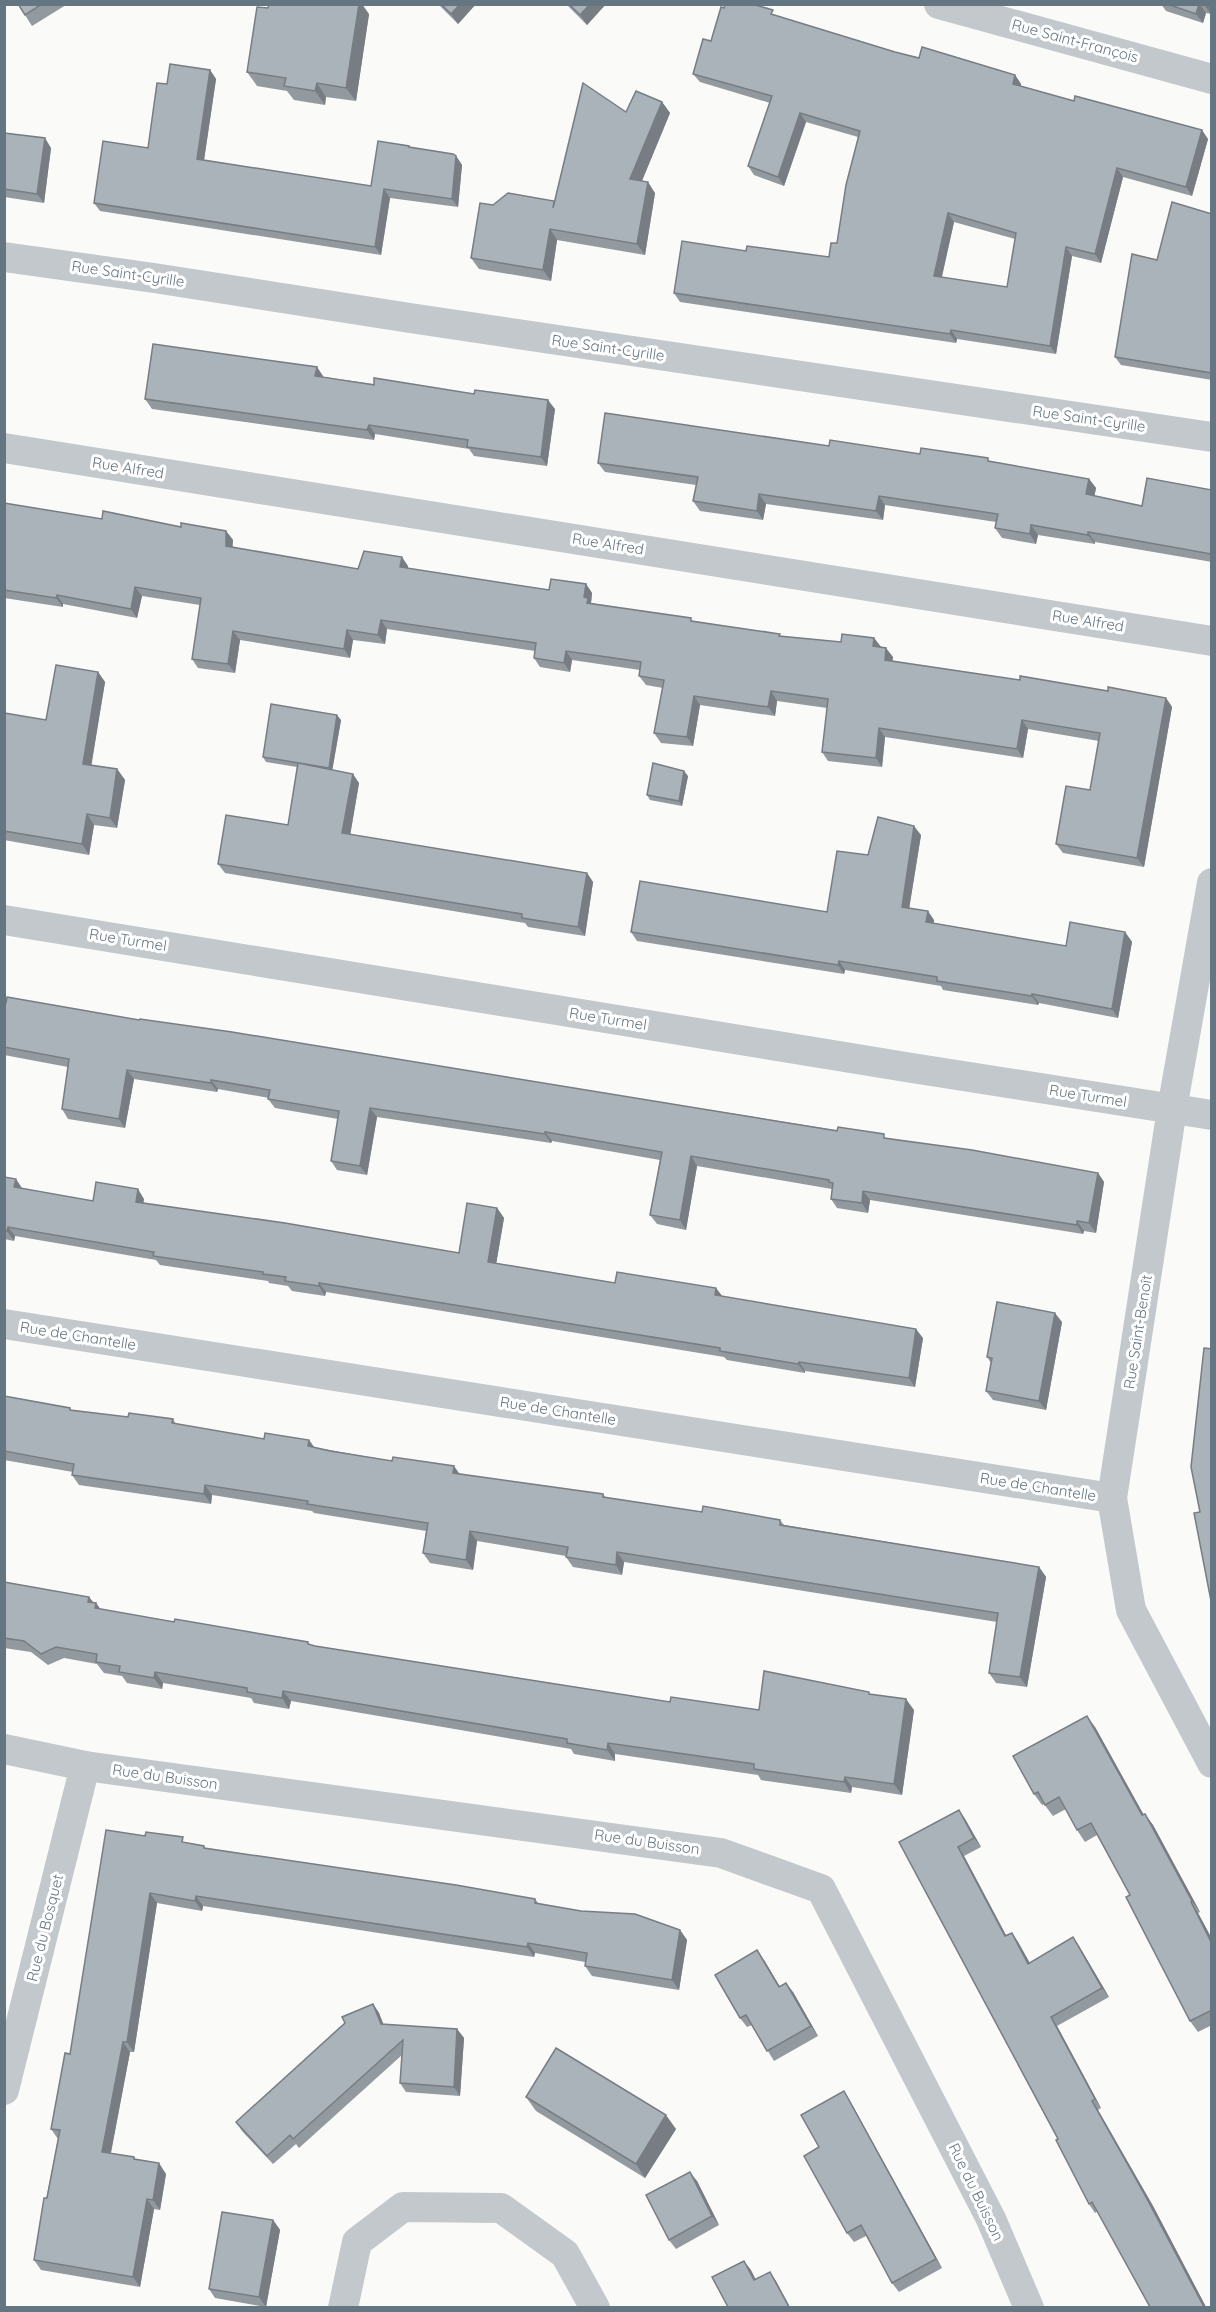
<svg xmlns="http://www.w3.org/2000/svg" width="1216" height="2312" font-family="Quicksand,sans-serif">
  <rect width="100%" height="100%" fill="#fafaf8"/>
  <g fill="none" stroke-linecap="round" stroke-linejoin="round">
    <g stroke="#c3c8cc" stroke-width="30">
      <path d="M939,4L1212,79"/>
      <path d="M4,257L154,278L410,318L1212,437"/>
      <path d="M4,448L1212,641"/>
      <path d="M1212,883L1172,1109L1112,1498L1131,1610L1212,1763"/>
      <path d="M4,920L912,1068L1212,1115"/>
      <path d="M4,1324L1112,1498"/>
      <path d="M4,1749L85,1766L721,1853L821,1889L991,2219L1029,2308"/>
      <path d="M4,2090L85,1766"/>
      <path d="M343,2308L357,2242L403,2207L501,2208L565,2254L595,2308"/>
    </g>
  </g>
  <g fill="#929a9f" fill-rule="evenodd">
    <path d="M18,4H66V5L32,26Z"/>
    <path d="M438,4H476L458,24Z"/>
    <path d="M566,4H606L587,25Z"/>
    <path d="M1161,4H1212V12L1211,14L1206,13L1203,23L1166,11Z"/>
    <path d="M268,8L369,14L356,101L326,97L325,105L294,100L287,91L257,86L247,72Z"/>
    <path d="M776,16L895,52L919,58L1015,75L1021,84V86L1208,139L1192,196L1123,177L1101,263L1072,256L1056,354L957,339L956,343L680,302L674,293L746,251L829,257L837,243L858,137L806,122L784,186L754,175L748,166L770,103L700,82L693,74L711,41ZM954,222L1015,239L1007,287L942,277Z"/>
    <path d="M210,70L216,79L204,160L371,186L409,146L411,148L456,156L462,165L458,207L390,198L381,255L100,211L94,203L148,148L167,84Z"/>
    <path d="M662,102L670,113L642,181L655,193L645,255L557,240L551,281L479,269L471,258L493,205L554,201L626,112Z"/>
    <path d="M4,133L51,148L44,203L4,197Z"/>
    <path d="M1212,214V380L1121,365L1115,357L1157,260Z"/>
    <path d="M317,367L323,377L555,409L547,466L474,456L469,449L375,434L374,440L152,409L145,399Z"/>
    <path d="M829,446L920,454L991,462L1089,479L1096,488L1094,496L1142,506L1212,490V562L1095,542V544L1038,535L1036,544L1002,538L995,528L996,522L885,505L883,520L766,504L763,520L700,511L693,501L696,485L605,472L598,463Z"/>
    <path d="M4,503L102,519L226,531L233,540L232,547L358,569L408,566V568L549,590L586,584L592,593L591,603L781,636L841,642L874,638L881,647L893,657L892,661L1020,680L1166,698L1172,707L1144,867L1063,853L1056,844L1090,790L1099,741L1028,729L1023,758L885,737L882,767L828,761L822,752L827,708L777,701L775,716L700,705L693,746L661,743L654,733L663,688L646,685L639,676L640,670L572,660L570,672L540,667L534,658L535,651L387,629L385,644L353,640L350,658L240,640L235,673L198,668L192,659L200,605L142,596L137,618L63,604V607L4,598Z"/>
    <path d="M98,672L105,682L91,765L117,769L125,780L117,828L94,825L89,855L4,840V713L46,720Z"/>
    <path d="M341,720L332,770L359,783L350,835L587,873L593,882L585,936L528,927L525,923L225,873L218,864L288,825L297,767L266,762L263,757Z"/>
    <path d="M688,776L682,806L650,800L647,795Z"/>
    <path d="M921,835L909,908L934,920V923L1066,946L1125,932L1132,942L1118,1018L1039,1003L1038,1005L943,990L941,986L845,970L844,974L637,941L631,932L827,912L868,855Z"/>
    <path d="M4,1003L139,1020L887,1138L1098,1173L1104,1182L1096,1233L1084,1231L1083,1234L870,1200L868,1213L837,1208L831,1199L832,1189L697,1166L686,1230L657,1224L650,1215L660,1160L552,1141L551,1143L377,1117L367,1175L337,1170L331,1161L338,1119L275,1108L268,1099L269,1098L218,1089L217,1092L134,1079L125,1128L68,1119L62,1109L68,1067L4,1055Z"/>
    <path d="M4,1177L22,1189L93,1201L144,1199L143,1203L459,1253L497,1208L504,1218L496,1263L615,1283L722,1296L923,1338L915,1387L805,1371V1373L727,1360L724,1357L326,1292L325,1296L292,1291L288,1286L269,1283L268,1281L160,1265L156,1260L15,1236L14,1241L4,1239Z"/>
    <path d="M1062,1322L1046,1410L993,1400L986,1391L991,1363L987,1357Z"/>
    <path d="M4,1396L70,1408L71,1410L128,1417L173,1419L176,1424L264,1439L309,1440L314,1447L459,1474L603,1494L606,1498L702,1512L780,1520L784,1525L1039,1567L1046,1577L1027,1687L996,1683L989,1673L997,1622L624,1562L622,1575L573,1567L566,1557V1556L477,1541L473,1570L430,1563L423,1553L426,1531L314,1513L312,1511L212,1495L211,1504L79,1485L72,1475L73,1472L4,1460Z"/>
    <path d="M4,1582L89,1597L93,1602L96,1603L100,1609L310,1645L670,1702L759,1710L870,1694L914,1710L902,1795L852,1787L851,1793L761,1780L758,1775L615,1754V1761L574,1754L571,1749L291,1701L289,1709L254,1703L251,1698L163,1683L162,1689L127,1683L122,1676L104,1673L97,1664L64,1658L48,1665L31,1652L4,1648Z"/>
    <path d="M1095,1727L1143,1814L1153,1825L1200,1912L1198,1913L1212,1939V2025L1198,2032L1190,2021L1130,1895L1097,1835L1085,1842L1077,1830L1066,1809L1053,1816L1044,1804L1042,1805L1034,1794Z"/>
    <path d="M959,1810L965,1819L981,1847L964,1856L1006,1935L1012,1933L1018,1942L1030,1963L1073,1937L1079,1946L1109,1997L1057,2026L1101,2108L1098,2110L1153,2206L1206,2307H1150L1098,2211L1095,2213L1089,2204L1058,2139L899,1842Z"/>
    <path d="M145,1836L188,1843L206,1848L535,1899L539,1904L680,1930L687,1940L679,1990L592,1976L585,1966V1962L535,1953L534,1957L203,1906L202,1911L157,1903L134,2052H130L111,2153L134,2157L136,2160L166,2174L160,2210L154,2209L140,2287L41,2270L34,2260L58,2139L51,2129L70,2054Z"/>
    <path d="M764,1960L780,1987L793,1992L818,2036L774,2061L752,2025L747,2027L740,2018Z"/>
    <path d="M373,2004L379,2013L383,2024L457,2029L464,2038L460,2096L406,2092L400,2083L402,2055L299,2148L296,2144L273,2164L242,2131L236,2122Z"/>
    <path d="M526,2097L676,2129L645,2178L536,2111Z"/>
    <path d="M850,2101L942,2268L899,2292L892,2283L866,2236L854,2242L847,2233L819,2147Z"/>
    <path d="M697,2181L719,2225L676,2249L669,2240Z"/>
    <path d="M273,2220L280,2230L266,2307L215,2298L209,2289Z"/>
  </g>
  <g fill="#777d82">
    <path d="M359,4H362L369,14L356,101L346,88Z"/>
    <path d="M460,4H476L458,24L451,14Z"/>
    <path d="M590,4H606L587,25L580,15Z"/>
    <path d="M1199,4H1200L1206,13L1203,23L1196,14Z"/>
    <path d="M1212,4V12L1211,14L1204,5Z"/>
    <path d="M210,70L216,79L203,167L197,159Z"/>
    <path d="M1015,75L1021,84L1019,93L1013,84Z"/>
    <path d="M317,83L326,97L325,105L315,91Z"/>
    <path d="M662,102L670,113L638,190L630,179Z"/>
    <path d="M800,113L806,122L784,186L778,177Z"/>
    <path d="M1202,130L1208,139L1192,196L1186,187Z"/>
    <path d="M45,138L51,148L44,203L37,194Z"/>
    <path d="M456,156L462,165L458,207L452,199Z"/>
    <path d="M1117,168L1123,177L1101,263L1095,254Z"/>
    <path d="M648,182L655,193L645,255L637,244Z"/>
    <path d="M384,189L390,198L381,255L375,247Z"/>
    <path d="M948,213L954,222L940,284L934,276Z"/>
    <path d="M550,229L557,240L551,281L543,270Z"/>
    <path d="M1066,247L1072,256L1056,354L1050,346Z"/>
    <path d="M951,330L957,339L956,343L950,334Z"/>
    <path d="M317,367L323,376L322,385L315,376Z"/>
    <path d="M548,400L555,409L547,466L541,457Z"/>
    <path d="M369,425L375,434L374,440L367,430Z"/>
    <path d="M1089,479L1096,488L1093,504L1086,494Z"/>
    <path d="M759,494L766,504L763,520L757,511Z"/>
    <path d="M879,496L885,505L883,520L876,511Z"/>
    <path d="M1031,525L1038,535L1036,544L1030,534Z"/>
    <path d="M226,531L233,540L232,555L226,546Z"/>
    <path d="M1088,532L1095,542V544L1088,535Z"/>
    <path d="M402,557L408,566L407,577L400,567Z"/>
    <path d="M586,584L592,593L591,603L594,607V612L584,597Z"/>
    <path d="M135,587L142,596L137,618L131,609Z"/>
    <path d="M57,595L63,604V607L56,598Z"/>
    <path d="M381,620L387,629L385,644L378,635Z"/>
    <path d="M347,630L353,640L350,658L344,649Z"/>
    <path d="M233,631L240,640L235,673L228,664Z"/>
    <path d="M874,638L881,647L873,646Z"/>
    <path d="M886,648L893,657L891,670L885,660Z"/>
    <path d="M566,651L572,660L570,672L564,663Z"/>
    <path d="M98,672L105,682L90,774L83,764Z"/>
    <path d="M771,691L777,701L775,716L768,707Z"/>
    <path d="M694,696L700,705L693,746L687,737Z"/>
    <path d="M1166,698L1172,707L1144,867L1137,858Z"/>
    <path d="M337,715L341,720L332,772L329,768Z"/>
    <path d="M1022,720L1028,729L1023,758L1017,749Z"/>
    <path d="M879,728L885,737L882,767L876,758Z"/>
    <path d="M117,769L125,780L117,828L110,818Z"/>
    <path d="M684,771L688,776L682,806L679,801Z"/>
    <path d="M353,774L359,783L349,842L342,833Z"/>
    <path d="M87,814L94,825L89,855L82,844Z"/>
    <path d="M914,826L921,835L908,916L902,907Z"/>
    <path d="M587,873L593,882L585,936L578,927Z"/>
    <path d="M928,911L934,920L933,931L926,922Z"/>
    <path d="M1125,932L1132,942L1118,1018L1112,1009Z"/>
    <path d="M839,961L845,970L844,974L838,965Z"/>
    <path d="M1032,994L1039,1003L1038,1005L1032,996Z"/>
    <path d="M127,1070L134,1079L125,1128L119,1119Z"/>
    <path d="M211,1080L218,1089L217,1092L211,1083Z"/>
    <path d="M370,1108L377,1117L367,1175L360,1166Z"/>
    <path d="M545,1132L552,1141L551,1143L545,1134Z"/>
    <path d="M691,1156L697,1166L686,1230L680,1220Z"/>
    <path d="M1098,1173L1104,1182L1096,1233L1089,1223Z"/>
    <path d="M16,1179L22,1188L14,1187Z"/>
    <path d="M138,1189L144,1199L142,1211L136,1202Z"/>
    <path d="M863,1191L870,1200L868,1213L862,1203Z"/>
    <path d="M497,1208L504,1218L495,1271L488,1262Z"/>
    <path d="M1077,1221L1084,1231L1083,1234L1077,1225Z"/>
    <path d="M8,1227L15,1236L14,1241L7,1231Z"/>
    <path d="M319,1283L326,1292L325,1296L319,1286Z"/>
    <path d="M716,1288L723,1297L715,1295Z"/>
    <path d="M1055,1313L1062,1322L1046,1410L1039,1401Z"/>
    <path d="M916,1329L923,1338L915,1387L909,1378Z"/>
    <path d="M799,1362L805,1371V1373L798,1364Z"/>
    <path d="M309,1440L316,1450L308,1446Z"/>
    <path d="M454,1466L461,1476L453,1473Z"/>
    <path d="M205,1485L212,1495L211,1504L204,1494Z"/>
    <path d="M470,1531L477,1541L473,1570L466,1560Z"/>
    <path d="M617,1552L624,1562L622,1575L616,1565Z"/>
    <path d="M1039,1567L1046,1577L1027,1687L1020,1677Z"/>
    <path d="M89,1597L95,1605L96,1603L104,1614L103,1619L88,1602Z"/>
    <path d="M155,1672L163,1683L162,1689L154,1678Z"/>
    <path d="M283,1691L291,1701L289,1709L282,1698Z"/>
    <path d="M906,1699L914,1710L902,1795L894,1784Z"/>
    <path d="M1087,1716L1095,1727L1150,1826L1142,1815Z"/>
    <path d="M608,1743L615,1754V1761L607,1750Z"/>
    <path d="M845,1777L852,1787L851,1793L844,1782Z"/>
    <path d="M959,1810L965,1819L981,1847L974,1838Z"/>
    <path d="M1145,1814L1153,1825L1200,1912L1192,1901Z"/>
    <path d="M958,1847L964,1856L1011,1945L1005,1936Z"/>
    <path d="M150,1893L157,1903L134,2052L127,2042Z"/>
    <path d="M196,1896L203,1906L202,1911L195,1901Z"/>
    <path d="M1191,1902L1198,1913L1212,1939V1944Z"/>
    <path d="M680,1930L687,1940L679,1990L672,1980Z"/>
    <path d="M1012,1933L1018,1942L1035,1973L1028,1964Z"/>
    <path d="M1073,1937L1079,1946L1109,1997L1102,1988Z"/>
    <path d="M528,1943L535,1953L534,1957L527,1947Z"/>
    <path d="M757,1950L764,1960L786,1997L779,1987Z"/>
    <path d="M786,1983L793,1992L818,2036L811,2026Z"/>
    <path d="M373,2004L379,2013L387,2033L381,2024Z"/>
    <path d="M1051,2017L1057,2026L1101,2108L1095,2099Z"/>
    <path d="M457,2029L464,2038L460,2096L454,2087Z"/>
    <path d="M123,2042L130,2052L109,2162L102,2152Z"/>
    <path d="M844,2091L850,2101L942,2268L936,2259Z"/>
    <path d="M1092,2101L1098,2110L1153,2206L1206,2307H1204Z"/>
    <path d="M666,2115L676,2129L645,2178L636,2164Z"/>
    <path d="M159,2163L166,2174L160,2210L153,2200Z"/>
    <path d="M690,2172L697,2181L719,2225L712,2216Z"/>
    <path d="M147,2199L154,2209L140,2287L133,2277Z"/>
    <path d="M273,2220L280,2230L266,2307L259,2297Z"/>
    <path d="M744,2261L751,2270L761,2290L754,2280Z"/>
    <path d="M770,2272L776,2281L790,2307H789Z"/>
  </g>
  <g fill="#aab3b9" stroke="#777d82" stroke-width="1.5" fill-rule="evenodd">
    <path d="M18,4H42L25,15Z"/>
    <path d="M269,4H359L346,88L317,83L315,91L284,86L286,78L247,72L257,7L268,8Z"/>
    <path d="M441,4H460L451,14Z"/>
    <path d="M569,4H590L580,15Z"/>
    <path d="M725,4H752L773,10L771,14L895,52L919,58L922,47L1015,75L1013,84L1074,101L1075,96L1202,130L1186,187L1117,168L1095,254L1066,247L1050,346L951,330L950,334L674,293L682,241L746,251L747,246L829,257L831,243H837L846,185L860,131L800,113L778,177L748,166L772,96L693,74L703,39L711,41L721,7L724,8ZM948,213L1016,233L1007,287L934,276Z"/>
    <path d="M1167,4H1199L1196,14Z"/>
    <path d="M170,64L210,70L197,159L371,186L378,141L409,146V147L453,154L456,156L452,199L384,189L375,247L94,203L103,141L148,148L157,83L167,84Z"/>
    <path d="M583,83L626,112L636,91L662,102L630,179L648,182L637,244L550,229L543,270L471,258L480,203L493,205L508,193L554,201L553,208Z"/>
    <path d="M4,133L45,138L37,194L4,189Z"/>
    <path d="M1172,202L1212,214V373L1115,357L1132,254L1157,260Z"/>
    <path d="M153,344L317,367L315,376L374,385V378L474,394L475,390L548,400L541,457L467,447L468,440L369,425L367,430L145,399Z"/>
    <path d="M605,413L829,446L830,440L920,454L921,448L988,458V461L1089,479L1086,494L1142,506L1147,478L1212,490V549L1211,554L1088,532V535L1031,525L1030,534L995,528L998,514L879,496L876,511L759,494L757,511L693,501L698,477L598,463Z"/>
    <path d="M4,503L102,519L103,511L181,527V523L226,531V546L358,569L364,551L402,557L400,567L549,590L551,579L586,584L584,597L588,598L587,603L691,618V621L780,634L779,636L841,642L842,634L874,638L873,646L886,648L885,660L1020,680V676L1108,691V687L1166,698L1137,858L1056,844L1066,786L1090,790L1100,733L1022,720L1017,749L879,728L876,758L822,752L828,699L771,691L768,707L694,696L687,737L654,733L664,680L639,676L641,662L566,651L564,663L534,658L536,643L381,620L378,635L347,630L344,649L233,631L228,664L192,659L201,598L135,587L131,609L57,595L56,598L4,590Z"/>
    <path d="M56,665L98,672L83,764L117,769L110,818L87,814L82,844L4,831V713L46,720Z"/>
    <path d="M271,704L337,715L329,768L263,757Z"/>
    <path d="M298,763L353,774L342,833L587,873L578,927L522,918V914L218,864L226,815L288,825Z"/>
    <path d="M653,763L684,771L679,801L647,795Z"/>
    <path d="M878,817L914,826L902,907L928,911L926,922L1066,946L1070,922L1125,932L1112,1009L1032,994V996L937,981V977L839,961L838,965L631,932L640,881L827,912L837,851L868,855Z"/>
    <path d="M7,997L139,1020L140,1019L232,1032L837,1131L838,1127L884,1134V1138L972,1150L1098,1173L1089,1223L1077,1221V1225L863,1191L862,1203L831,1199L833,1183L829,1182V1180L691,1156L680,1220L650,1215L662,1152L545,1132V1134L370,1108L360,1166L331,1161L339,1111L268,1099L270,1090L211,1080V1083L127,1070L119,1119L62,1109L69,1059L4,1047V1003H6Z"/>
    <path d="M4,1177L16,1179L14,1187L93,1201L96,1182L138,1189L136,1202L285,1223L459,1253L467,1203L497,1208L488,1262L615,1283L617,1272L716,1288L715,1295L916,1329L909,1378L799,1362L798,1364L720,1351V1348L319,1283V1286L285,1281L286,1277L263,1274V1272L153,1256L154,1252L8,1227L7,1231H4Z"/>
    <path d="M997,1302L1055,1313L1039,1401L986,1391L992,1358L987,1357Z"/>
    <path d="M1204,1348L1212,1349V1601H1211L1194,1513L1200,1512L1191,1467Z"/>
    <path d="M4,1396L70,1408V1410L128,1417L129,1413L173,1419L172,1423L264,1439L265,1433L309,1440L308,1446L330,1451L392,1461L393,1457L454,1466L453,1473L603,1494V1497L702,1512L703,1506L780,1520V1525L1039,1567L1020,1677L989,1673L998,1613L617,1552L616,1565L566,1557L568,1547L470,1531L466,1560L423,1553L428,1523L307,1504L308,1501L205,1485L204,1494L72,1475L74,1464L4,1451Z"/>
    <path d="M4,1582L89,1597L88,1602L96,1603L95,1608L174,1622L175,1619L308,1642V1644L315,1646L670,1702L671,1697L759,1710L764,1671L869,1692V1694L906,1699L894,1784L845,1777L844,1782L754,1769V1764L608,1743L607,1750L567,1743V1739L283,1691L282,1698L247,1692V1688L155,1672L154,1678L119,1672L120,1666L96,1662L97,1654L56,1647L41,1654L24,1641L4,1638Z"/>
    <path d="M1087,1716L1142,1815L1145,1814L1192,1901L1191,1902L1212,1944V2010L1190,2021L1126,1897L1130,1895L1091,1823L1077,1830L1059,1797L1045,1805L1038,1792L1034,1794L1013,1756Z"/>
    <path d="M959,1810L974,1838L958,1847L1005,1936L1012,1933L1028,1964L1073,1937L1102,1988L1051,2017L1095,2099L1092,2101L1146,2197L1204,2307H1150L1092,2202L1089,2204L1056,2140L1058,2139L899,1842Z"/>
    <path d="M106,1830L145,1836L146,1832L183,1837L182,1842L204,1846V1848L456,1885L535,1899V1903L581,1911L635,1914L680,1930L672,1980L585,1966L587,1953L528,1943L527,1947L196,1896L195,1901L150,1893L127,2042H123L102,2152L134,2157V2159L159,2163L153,2200L147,2199L133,2277L34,2260L44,2198H47L60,2130L51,2129L65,2053L70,2054Z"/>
    <path d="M757,1950L779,1987L786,1983L811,2026L767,2051L746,2015L740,2018L715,1975Z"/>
    <path d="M373,2004L381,2024L457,2029L454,2087L400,2083L403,2040L293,2139L290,2135L267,2156L236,2122L345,2023L342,2017Z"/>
    <path d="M556,2048L666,2115L636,2164L526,2097Z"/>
    <path d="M844,2091L936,2259L892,2283L861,2225L847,2233L804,2156L819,2147L801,2115Z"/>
    <path d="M690,2172L712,2216L669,2240L646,2195Z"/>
    <path d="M222,2212L273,2220L259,2297L209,2289Z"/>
    <path d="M744,2261L754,2280L770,2272L789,2307H728L712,2277Z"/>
  </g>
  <g text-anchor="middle" stroke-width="6" stroke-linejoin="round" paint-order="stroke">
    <g font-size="15" fill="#657683" stroke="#fff">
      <text transform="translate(1075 41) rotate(15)" y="5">Rue Saint-François</text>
      <text transform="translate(128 274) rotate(8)" y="5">Rue Saint-Cyrille</text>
      <text transform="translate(608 348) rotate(8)" y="5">Rue Saint-Cyrille</text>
      <text transform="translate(1089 419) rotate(8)" y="5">Rue Saint-Cyrille</text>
      <text transform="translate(128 468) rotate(9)" y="5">Rue Alfred</text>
      <text transform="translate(608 544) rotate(9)" y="5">Rue Alfred</text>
      <text transform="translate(1088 621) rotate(9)" y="5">Rue Alfred</text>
      <text transform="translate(128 940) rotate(9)" y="5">Rue Turmel</text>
      <text transform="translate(608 1019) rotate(9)" y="5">Rue Turmel</text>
      <text transform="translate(1088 1096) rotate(9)" y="5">Rue Turmel</text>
      <text transform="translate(1138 1332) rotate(-81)" y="5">Rue Saint-Benoît</text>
      <text transform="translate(78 1336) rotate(9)" y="5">Rue de Chantelle</text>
      <text transform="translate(558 1411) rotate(9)" y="5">Rue de Chantelle</text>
      <text transform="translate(1038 1487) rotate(9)" y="5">Rue de Chantelle</text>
      <text transform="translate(165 1777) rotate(8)" y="5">Rue du Buisson</text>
      <text transform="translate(647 1842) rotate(8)" y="5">Rue du Buisson</text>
      <text transform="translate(45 1928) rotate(-76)" y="5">Rue du Bosquet</text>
      <text transform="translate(976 2192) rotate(64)" y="5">Rue du Buisson</text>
    </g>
  </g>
  <rect width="1216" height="2312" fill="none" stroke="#657683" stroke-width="12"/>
</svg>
